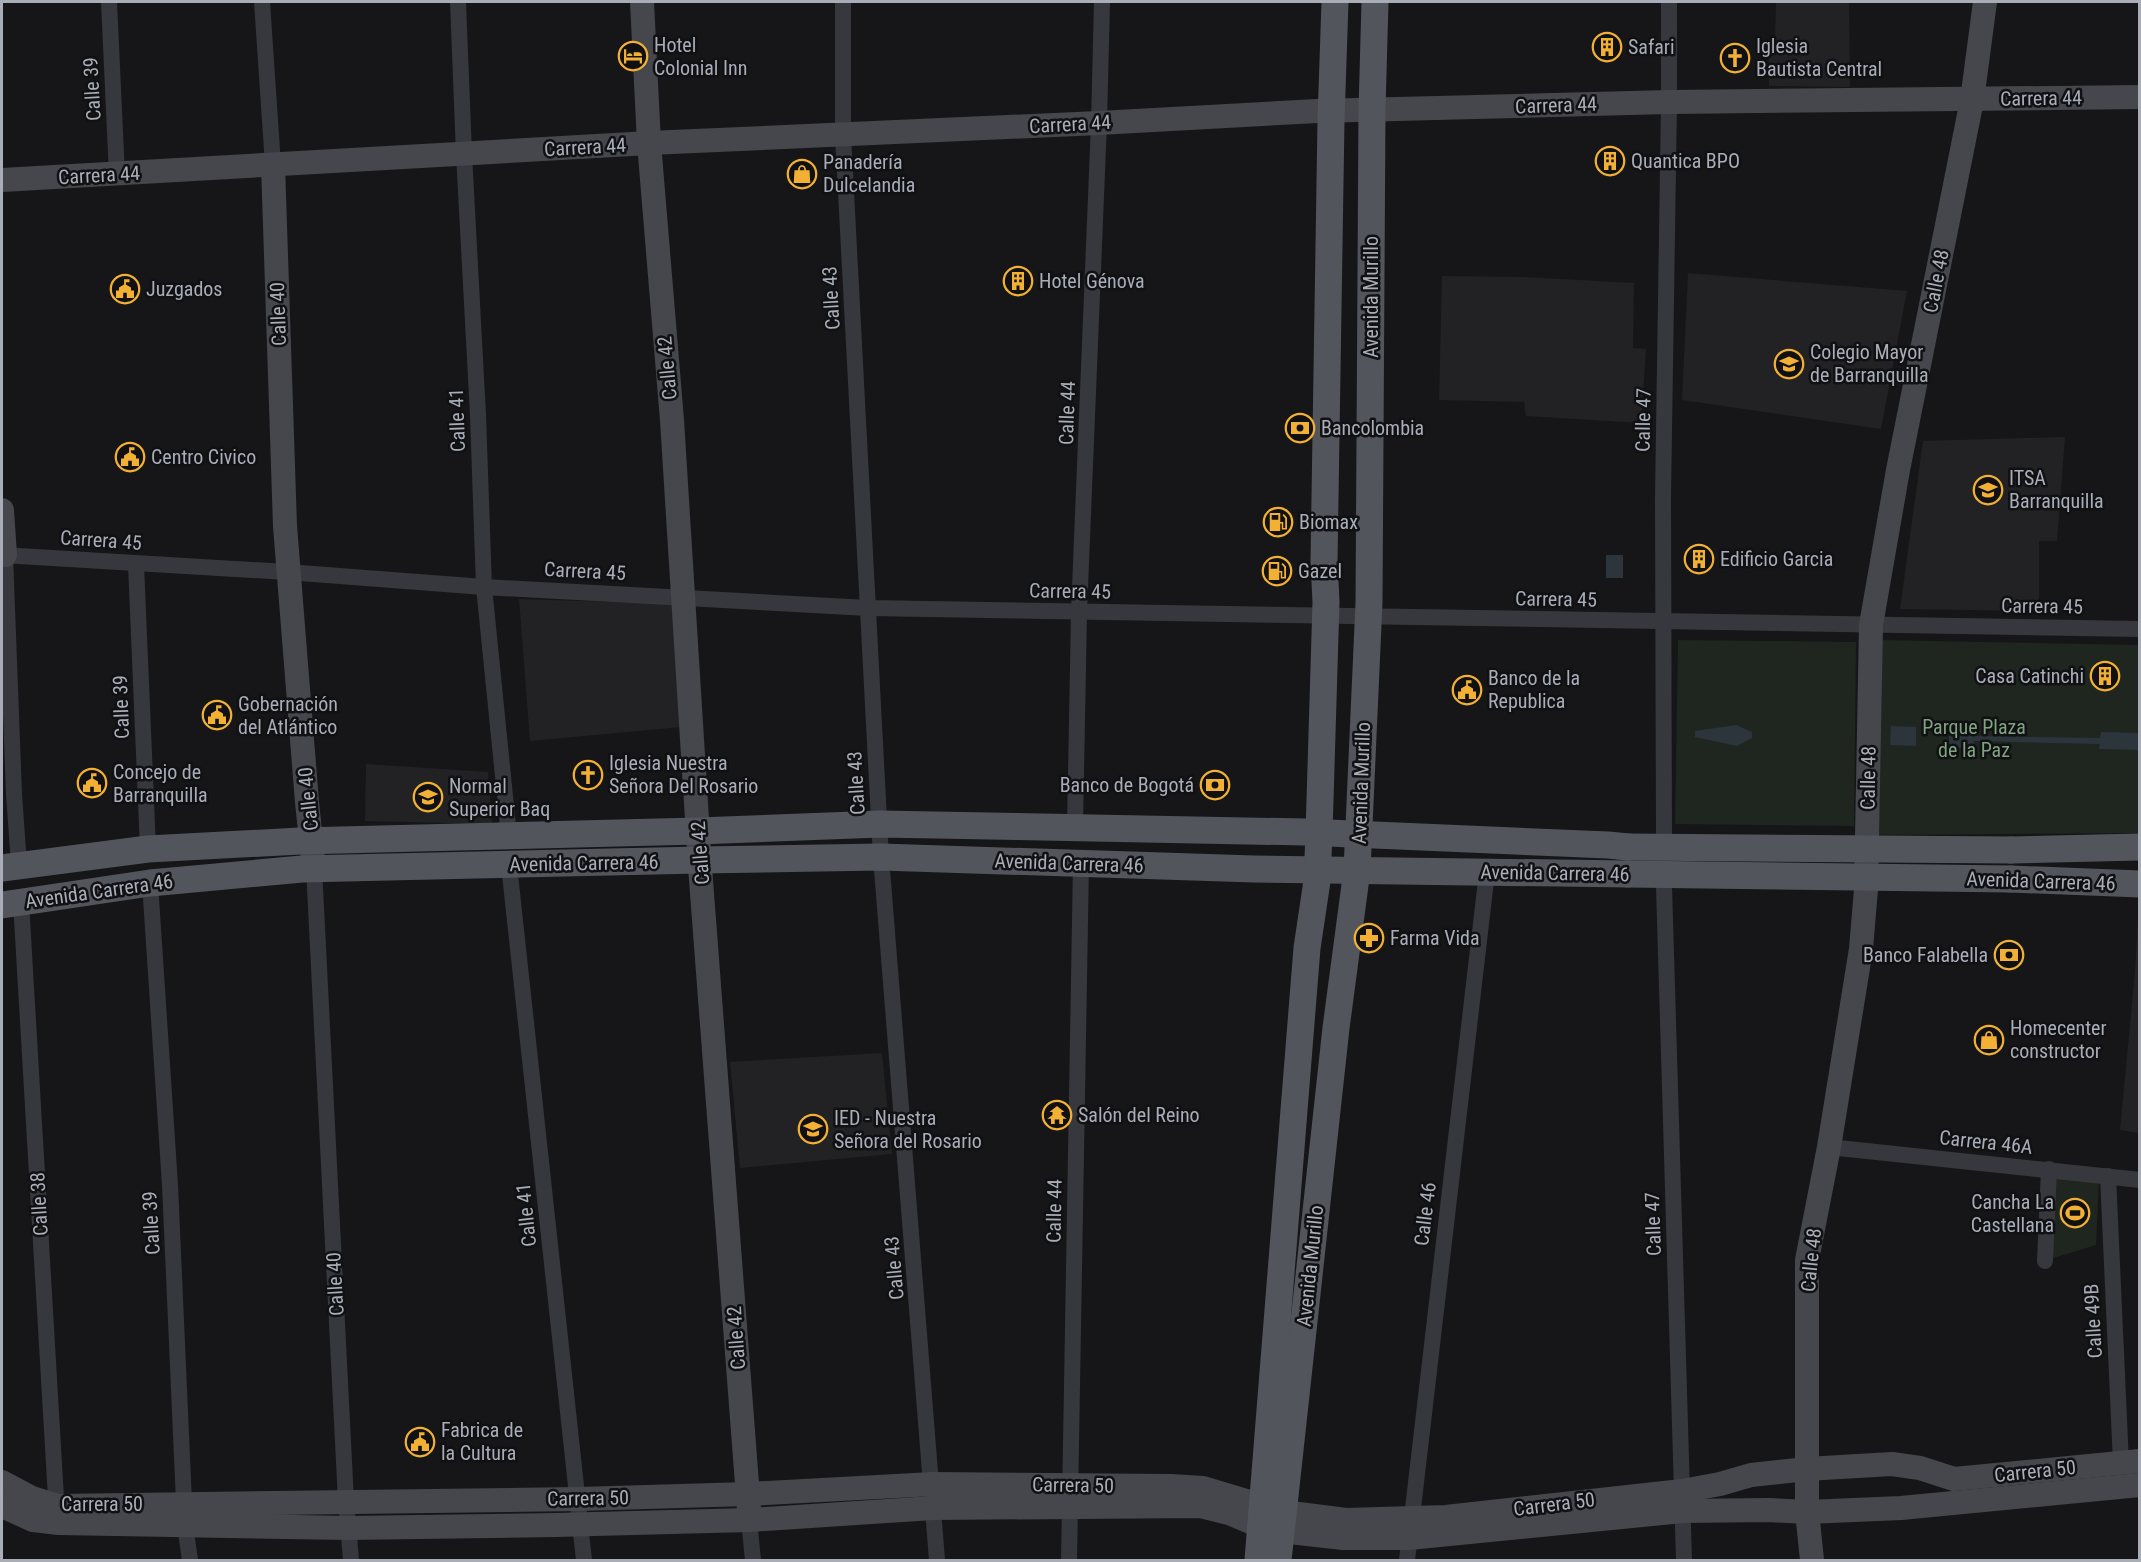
<svg xmlns="http://www.w3.org/2000/svg" width="2141" height="1562" font-family="'Roboto Condensed',sans-serif">
  <rect width="100%" height="100%" fill="#161618"/>
  <g fill="#222225">
    <path d="M1776,2H1849L1850,87L1769,86V39L1775,38Z"/>
    <path d="M1688,273L1907,291L1881,429L1682,400Z"/>
    <path d="M1442,276L1524,277L1634,283L1633,348L1646,349L1641,423L1526,416L1524,402L1439,400Z"/>
    <path d="M2065,437L2057,541H2039V611L1900,609L1923,441Z"/>
    <path d="M519,599L674,604L681,727L530,741Z"/>
    <path d="M366,764L488,772L492,824L365,821Z"/>
    <path d="M2139,899V1133L2120,1130L2135,972Z"/>
    <path d="M882,1053L892,1154L740,1168L730,1062Z"/>
  </g>
  <g fill="#1e261f">
    <path d="M1678,640L1856,642L1854,826L1675,824Z"/>
    <path d="M1878,640L2139,645V833L1877,835Z"/>
    <path d="M2054,1173L2099,1180L2096,1245L2050,1259Z"/>
  </g>
  <g fill="#2c353c">
    <rect x="1606" y="555" width="17" height="23"/>
    <path d="M1736,725L1752,732V738L1737,746L1695,737V731Z"/>
    <path d="M1891,726L1916,727V746L1890,745Z"/>
    <path d="M1949,727L1974,728V736L2100,738L2101,732L2139,733V750L2099,749L2100,744L1974,741L1973,748H1949Z"/>
  </g>
  <g fill="none" stroke-linecap="round" stroke-linejoin="round">
    <g stroke="#37383d" stroke-width="16">
      <path d="M109,2L117,175"/>
      <path d="M262,2L273,165"/>
      <path d="M458,2L464,154L478,415L484,587L509,836"/>
      <path d="M843,2V135L881,857L937,1560"/>
      <path d="M2,555L287,572L484,587L868,608L2140,629"/>
      <path d="M5,555L14,794L19,865"/>
      <path d="M136,564L148,849"/>
      <path d="M1075,827L1079,612L1099,123L1102,2"/>
      <path d="M1664,839L1663,497L1669,102V2"/>
      <path d="M509,865L584,1560"/>
      <path d="M314,868L346,1501L351,1560"/>
      <path d="M150,883L170,1185L185,1525L190,1560"/>
      <path d="M1664,886L1684,1560"/>
      <path d="M21,902L57,1515"/>
      <path d="M1829,1147L2140,1180"/>
      <path d="M2108,1176L2121,1463"/>
      <path d="M2045,1261L2049,1169"/>
      <path d="M749,1520L753,1560"/>
      <path d="M1069,1560L1081,863"/>
      <path d="M1407,1560L1487,872"/>
    </g>
    <g stroke="#45474d" stroke-width="24">
      <path d="M642,2L649,143L672,420L700,867L749,1510"/>
      <path d="M273,165L285,526L307,802L313,860"/>
      <path d="M2,180L649,143L1099,123L1317,111L1669,102L2140,97"/>
      <path d="M2,510L5,555"/>
      <path d="M2,1482L32,1498L57,1506L578,1499L748,1494L933,1484L1171,1486L1203,1488L1283,1512L1346,1520L1446,1517L1682,1491L1720,1484L1751,1475L1806,1469L1892,1464L1920,1468L1954,1479L2140,1461"/>
      <path d="M2,1506L33,1520L59,1523L348,1528L556,1525L749,1520L933,1508L1201,1506L1229,1513L1262,1527L1281,1531L1343,1538H1409L1683,1511L1768,1510L1807,1512L1901,1508L2140,1485"/>
      <path d="M1812,1560L1807,1512V1260L1829,1147L1861,949L1866,889L1871,625L1898,470L1972,100L1985,2"/>
    </g>
    <g stroke="#53555c" stroke-width="27">
      <path d="M2011,850L2140,847"/>
      <path d="M2,868L148,849L300,841L698,831L880,824L1305,832L1608,845L1628,847"/>
      <path d="M2011,879L2140,884"/>
      <path d="M2,905L150,883L302,869L700,860L881,857L1254,869L1628,874"/>
      <path d="M1258,1560L1307,948L1317,881L1319,833L1326,602L1324,561L1331,120L1335,2"/>
      <path d="M1278,1560L1336,1028L1357,870L1369,603L1372,110L1375,2"/>
    </g>
    <g stroke="#53555c" stroke-width="27">
      <path d="M1628,847L2011,850"/>
      <path d="M1628,874L2011,879"/>
    </g>
  </g>
  <defs>
    <g id="building-ring" transform="scale(1.5)"><circle r="9.5" fill="#111113" stroke="#f2b134" stroke-width="1.5"/><path d="M-4-6H4V6H1V3H-1V6H-4ZM-2.5-4.3h1.7v1.8h-1.7ZM.8-4.3h1.7v1.8H.8ZM-2.5-1h1.7V.8h-1.7ZM.8-1h1.7V.8H.8Z" fill="#f2b134"/></g>
    <g id="hotel-ring" transform="scale(1.5)"><circle r="9.5" fill="#111113" stroke="#f2b134" stroke-width="1.5"/><path d="M-6-4.5h1.5V1H6V5H4.5V3h-9V5H-6ZM-4 0a1.8 1.8 0 1 1 3.6 0ZM.5 0V-2.5h3Q6-2.5 6 0Z" fill="#f2b134"/></g>
    <g id="church-ring" transform="scale(1.5)"><circle r="9.5" fill="#111113" stroke="#f2b134" stroke-width="1.5"/><path d="M-1.2-6h2.4v3.5h3.3v2.4h-3.3V6h-2.4V-.1h-3.3v-2.4h3.3Z" fill="#f2b134"/></g>
    <g id="shop-ring" transform="scale(1.5)"><circle r="9.5" fill="#111113" stroke="#f2b134" stroke-width="1.5"/><path d="M-5-2.5h2.3a2.7 3.5 0 0 1 5.4 0H5L5.5 6h-11ZM-1.5-2.5h3a1.5 2.3 0 0 0-3 0Z" fill="#f2b134"/></g>
    <g id="civic-ring" transform="scale(1.5)"><circle r="9.5" fill="#111113" stroke="#f2b134" stroke-width="1.5"/><path d="M-.6-6.5H3V-4.5H.6V-3L4-1V1h2V6H-6V1h2V-1L-.6-3ZM-1.2 2.5V6h2.4V2.5Z" fill="#f2b134"/></g>
    <g id="school-ring" transform="scale(1.5)"><circle r="9.5" fill="#111113" stroke="#f2b134" stroke-width="1.5"/><path d="M0-5L7-2L0 1L-7-2ZM-4 1L0 2.5L4 1V4Q0 6-4 4Z" fill="#f2b134"/></g>
    <g id="bank-ring" transform="scale(1.5)"><circle r="9.5" fill="#111113" stroke="#f2b134" stroke-width="1.5"/><path d="M-6-4H6V4H-6ZM0-2.3a2.3 2.3 0 1 0 0 4.6a2.3 2.3 0 1 0 0-4.6Z" fill="#f2b134"/></g>
    <g id="university-ring" transform="scale(1.5)"><circle r="9.5" fill="#111113" stroke="#f2b134" stroke-width="1.5"/><path d="M0-5L7-2L0 1L-7-2ZM-4 1L0 2.5L4 1V4Q0 6-4 4Z" fill="#f2b134"/></g>
    <g id="fuel-ring" transform="scale(1.5)"><circle r="9.5" fill="#111113" stroke="#f2b134" stroke-width="1.5"/><path d="M-5.5-6h7V0h2V4h1.3V-2.5L3-4.5l.8-.8L6-3V5H2.5V1h-1V6h-7ZM-4.2-4.7v3.2H.2V-4.7Z" fill="#f2b134"/></g>
    <g id="pharmacy-ring" transform="scale(1.5)"><circle r="9.5" fill="#111113" stroke="#f2b134" stroke-width="1.5"/><path d="M-2-6h4v4h4v4h-4v4h-4v-4h-4v-4h4Z" fill="#f2b134"/></g>
    <g id="temple-ring" transform="scale(1.5)"><circle r="9.5" fill="#111113" stroke="#f2b134" stroke-width="1.5"/><path d="M0-6L5-2H3V0L6.5 2.5H4V6H1.5V3h-3V6H-4V2.5H-6.5L-3 0V-2H-5Z" fill="#f2b134"/></g>
    <g id="stadium-ring" transform="scale(1.5)"><circle r="9.5" fill="#111113" stroke="#f2b134" stroke-width="1.5"/><path d="M0-5a6.5 5 0 1 0 0 10a6.5 5 0 1 0 0-10ZM-3.5-1.8h7v3.6h-7Z" fill="#f2b134"/></g>
  </defs>
  <g fill-rule="evenodd">
    <use href="#building-ring" x="1607" y="47"/>
    <use href="#hotel-ring" x="633" y="56"/>
    <use href="#church-ring" x="1735" y="58"/>
    <use href="#building-ring" x="1610" y="161"/>
    <use href="#shop-ring" x="802" y="174"/>
    <use href="#building-ring" x="1018" y="281"/>
    <use href="#civic-ring" x="125" y="289"/>
    <use href="#school-ring" x="1789" y="364"/>
    <use href="#bank-ring" x="1300" y="428"/>
    <use href="#civic-ring" x="130" y="457"/>
    <use href="#university-ring" x="1988" y="490"/>
    <use href="#fuel-ring" x="1278" y="522"/>
    <use href="#building-ring" x="1699" y="559"/>
    <use href="#fuel-ring" x="1277" y="571"/>
    <use href="#building-ring" x="2105" y="676"/>
    <use href="#civic-ring" x="1467" y="690"/>
    <use href="#civic-ring" x="217" y="715"/>
    <use href="#church-ring" x="588" y="775"/>
    <use href="#civic-ring" x="92" y="783"/>
    <use href="#bank-ring" x="1215" y="785"/>
    <use href="#school-ring" x="428" y="797"/>
    <use href="#pharmacy-ring" x="1369" y="938"/>
    <use href="#bank-ring" x="2009" y="955"/>
    <use href="#shop-ring" x="1989" y="1040"/>
    <use href="#temple-ring" x="1057" y="1115"/>
    <use href="#school-ring" x="813" y="1129"/>
    <use href="#stadium-ring" x="2075" y="1213"/>
    <use href="#civic-ring" x="420" y="1442"/>
  </g>
  <g text-anchor="middle" stroke-width="5" stroke-linejoin="round" paint-order="stroke">
    <g font-size="20" fill="#a8adb8" stroke="#111113" text-anchor="start">
      <text x="654" y="52">Hotel<tspan x="654" dy="23">Colonial Inn</tspan></text>
      <text x="1756" y="53">Iglesia<tspan x="1756" dy="23">Bautista Central</tspan></text>
      <text x="1628" y="54">Safari</text>
      <text x="1631" y="168">Quantica BPO</text>
      <text x="823" y="169">Panadería<tspan x="823" dy="23">Dulcelandia</tspan></text>
      <text x="1039" y="288">Hotel Génova</text>
      <text x="146" y="296">Juzgados</text>
      <text x="1810" y="359">Colegio Mayor<tspan x="1810" dy="23">de Barranquilla</tspan></text>
      <text x="1321" y="435">Bancolombia</text>
      <text x="151" y="464">Centro Civico</text>
      <text x="2009" y="485">ITSA<tspan x="2009" dy="23">Barranquilla</tspan></text>
      <text x="1299" y="529">Biomax</text>
      <text x="1720" y="566">Edificio Garcia</text>
      <text x="1298" y="578">Gazel</text>
      <text x="2084" y="683" text-anchor="end">Casa Catinchi</text>
      <text x="1488" y="685">Banco de la<tspan x="1488" dy="23">Republica</tspan></text>
      <text x="238" y="711">Gobernación<tspan x="238" dy="23">del Atlántico</tspan></text>
      <text x="609" y="770">Iglesia Nuestra<tspan x="609" dy="23">Señora Del Rosario</tspan></text>
      <text x="113" y="779">Concejo de<tspan x="113" dy="23">Barranquilla</tspan></text>
      <text x="1194" y="792" text-anchor="end">Banco de Bogotá</text>
      <text x="449" y="793">Normal<tspan x="449" dy="23">Superior Baq</tspan></text>
      <text x="1390" y="945">Farma Vida</text>
      <text x="1988" y="962" text-anchor="end">Banco Falabella</text>
      <text x="2010" y="1035">Homecenter<tspan x="2010" dy="23">constructor</tspan></text>
      <text x="1078" y="1122">Salón del Reino</text>
      <text x="834" y="1125">IED - Nuestra<tspan x="834" dy="23">Señora del Rosario</tspan></text>
      <text x="2054" y="1209" text-anchor="end">Cancha La<tspan x="2054" dy="23">Castellana</tspan></text>
      <text x="441" y="1437">Fabrica de<tspan x="441" dy="23">la Cultura</tspan></text>
    </g>
    <g font-size="20" fill="#a8adb8" stroke="#111113">
      <text transform="translate(92 89) rotate(-93)" y="7">Calle 39</text>
      <text transform="translate(2041 98) rotate(-1)" y="7">Carrera 44</text>
      <text transform="translate(1556 105) rotate(-2)" y="7">Carrera 44</text>
      <text transform="translate(1070 124) rotate(-3)" y="7">Carrera 44</text>
      <text transform="translate(585 147) rotate(-3)" y="7">Carrera 44</text>
      <text transform="translate(99 175) rotate(-3)" y="7">Carrera 44</text>
      <text transform="translate(1936 281) rotate(-79)" y="7">Calle 48</text>
      <text transform="translate(1371 297) rotate(-90)" y="7">Avenida Murillo</text>
      <text transform="translate(831 298) rotate(-93)" y="7">Calle 43</text>
      <text transform="translate(278 314) rotate(-92)" y="7">Calle 40</text>
      <text transform="translate(667 368) rotate(-95)" y="7">Calle 42</text>
      <text transform="translate(1067 413) rotate(-88)" y="7">Calle 44</text>
      <text transform="translate(457 420) rotate(-92)" y="7">Calle 41</text>
      <text transform="translate(1643 420) rotate(-89)" y="7">Calle 47</text>
      <text transform="translate(101 540) rotate(4)" y="7">Carrera 45</text>
      <text transform="translate(585 571) rotate(3)" y="7">Carrera 45</text>
      <text transform="translate(1070 591) rotate(1)" y="7">Carrera 45</text>
      <text transform="translate(1556 599) rotate(1)" y="7">Carrera 45</text>
      <text transform="translate(2042 606) rotate(1)" y="7">Carrera 45</text>
      <text transform="translate(121 707) rotate(-92)" y="7">Calle 39</text>
      <text transform="translate(1868 778) rotate(-89)" y="7">Calle 48</text>
      <text transform="translate(856 783) rotate(-93)" y="7">Calle 43</text>
      <text transform="translate(1361 783) rotate(-88)" y="7">Avenida Murillo</text>
      <text transform="translate(308 799) rotate(-96)" y="7">Calle 40</text>
      <text transform="translate(700 853) rotate(-94)" y="7">Calle 42</text>
      <text transform="translate(584 863) rotate(-1)" y="7">Avenida Carrera 46</text>
      <text transform="translate(1069 863) rotate(2)" y="7">Avenida Carrera 46</text>
      <text transform="translate(1555 873) rotate(1)" y="7">Avenida Carrera 46</text>
      <text transform="translate(2041 881) rotate(2)" y="7">Avenida Carrera 46</text>
      <text transform="translate(99 891) rotate(-8)" y="7">Avenida Carrera 46</text>
      <text transform="translate(1986 1142) rotate(6)" y="7">Carrera 46A</text>
      <text transform="translate(39 1204) rotate(-93)" y="7">Calle 38</text>
      <text transform="translate(1054 1211) rotate(-89)" y="7">Calle 44</text>
      <text transform="translate(1425 1214) rotate(-83)" y="7">Calle 46</text>
      <text transform="translate(526 1215) rotate(-96)" y="7">Calle 41</text>
      <text transform="translate(151 1223) rotate(-93)" y="7">Calle 39</text>
      <text transform="translate(1653 1224) rotate(-92)" y="7">Calle 47</text>
      <text transform="translate(1811 1260) rotate(-84)" y="7">Calle 48</text>
      <text transform="translate(1310 1266) rotate(-84)" y="7">Avenida Murillo</text>
      <text transform="translate(894 1268) rotate(-95)" y="7">Calle 43</text>
      <text transform="translate(335 1284) rotate(-93)" y="7">Calle 40</text>
      <text transform="translate(2093 1321) rotate(-93)" y="7">Calle 49B</text>
      <text transform="translate(736 1338) rotate(-94)" y="7">Calle 42</text>
      <text transform="translate(2035 1471) rotate(-6)" y="7">Carrera 50</text>
      <text transform="translate(1073 1485) rotate(1)" y="7">Carrera 50</text>
      <text transform="translate(588 1498) rotate(-1)" y="7">Carrera 50</text>
      <text x="102" y="1511">Carrera 50</text>
      <text transform="translate(1554 1504) rotate(-7)" y="7">Carrera 50</text>
    </g>
    <g font-size="20" fill="#7fa381" stroke="#111113">
      <text x="1974" y="734">Parque Plaza<tspan x="1974" dy="23">de la Paz</tspan></text>
    </g>
  </g>
  <rect width="2141" height="1562" fill="none" stroke="#a8adb8" stroke-width="6"/>
</svg>
